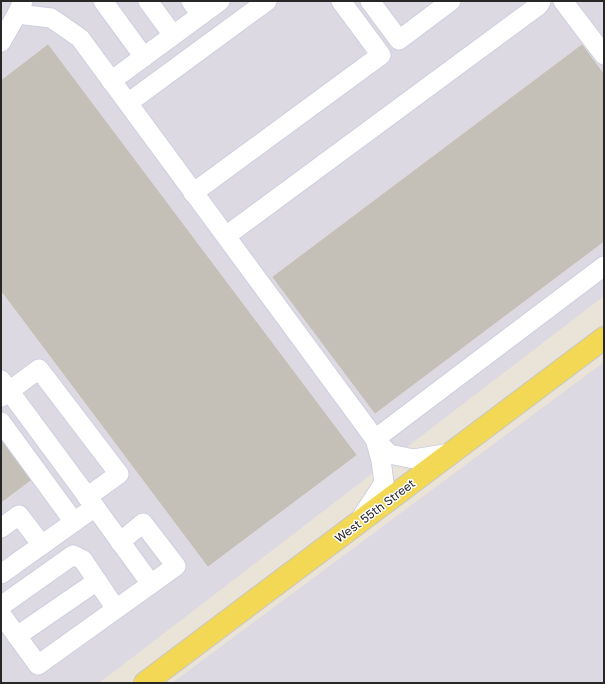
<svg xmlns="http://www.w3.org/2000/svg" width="605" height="684" font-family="'Golos Text',sans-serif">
  <rect width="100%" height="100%" fill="#eae3d7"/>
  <g fill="#dcd9e2">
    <path d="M1,1H604V296L99,683H1Z"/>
    <path d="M604,362V683H172Z"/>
  </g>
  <g fill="#c5c0b7" stroke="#c5bfb1">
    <path d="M48,45L356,455L208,566L1,290V81Z"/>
    <path d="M582,45L604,75V241L375,413L273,277Z"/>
    <path d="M1,434L33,478L1,502Z"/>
  </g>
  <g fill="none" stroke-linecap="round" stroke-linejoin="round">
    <g stroke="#cdcfe1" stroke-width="21">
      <g id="minor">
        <path d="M103,1L144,57"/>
        <path d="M148,1L173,35"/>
        <path d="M191,1L201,15"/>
        <path d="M370,1L399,40L451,1"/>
        <path d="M563,1L604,55"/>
        <path d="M17,14L51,18L80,38L375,439L389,454L414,459L451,453"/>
        <path d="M1,42L17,14L23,1"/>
        <path d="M111,81L220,1"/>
        <path d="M128,103L267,1"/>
        <path d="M193,193L381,55L341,1"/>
        <path d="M226,236L539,5L541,1"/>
        <path d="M1,380L95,507L1,574"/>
        <path d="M1,397L39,369L119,474L87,497"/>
        <path d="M1,422L74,522"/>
        <path d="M375,439L604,266"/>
        <path d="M361,518L384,483L381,460L375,439"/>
        <path d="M1,528L19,515L42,545"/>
        <path d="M120,542L143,523L176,566L151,584"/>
        <path d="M1,606L73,555L83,560L116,609"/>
        <path d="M1,614L38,665L151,584L95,507"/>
        <path d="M17,636L97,581"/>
      </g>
    </g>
    <g stroke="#c7c7c7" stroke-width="24">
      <path id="major" d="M145,683L604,338"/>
    </g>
    <use href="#minor" stroke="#fff" stroke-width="19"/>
    <use href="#major" stroke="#f2d854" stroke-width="22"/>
  </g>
  <g text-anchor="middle" stroke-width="3" stroke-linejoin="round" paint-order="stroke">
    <g font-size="12" fill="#272727" stroke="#fff">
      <text transform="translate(375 511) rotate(-37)" y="4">West 55th Street</text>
    </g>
  </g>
  <rect width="605" height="684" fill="none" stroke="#272727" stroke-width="4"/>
</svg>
